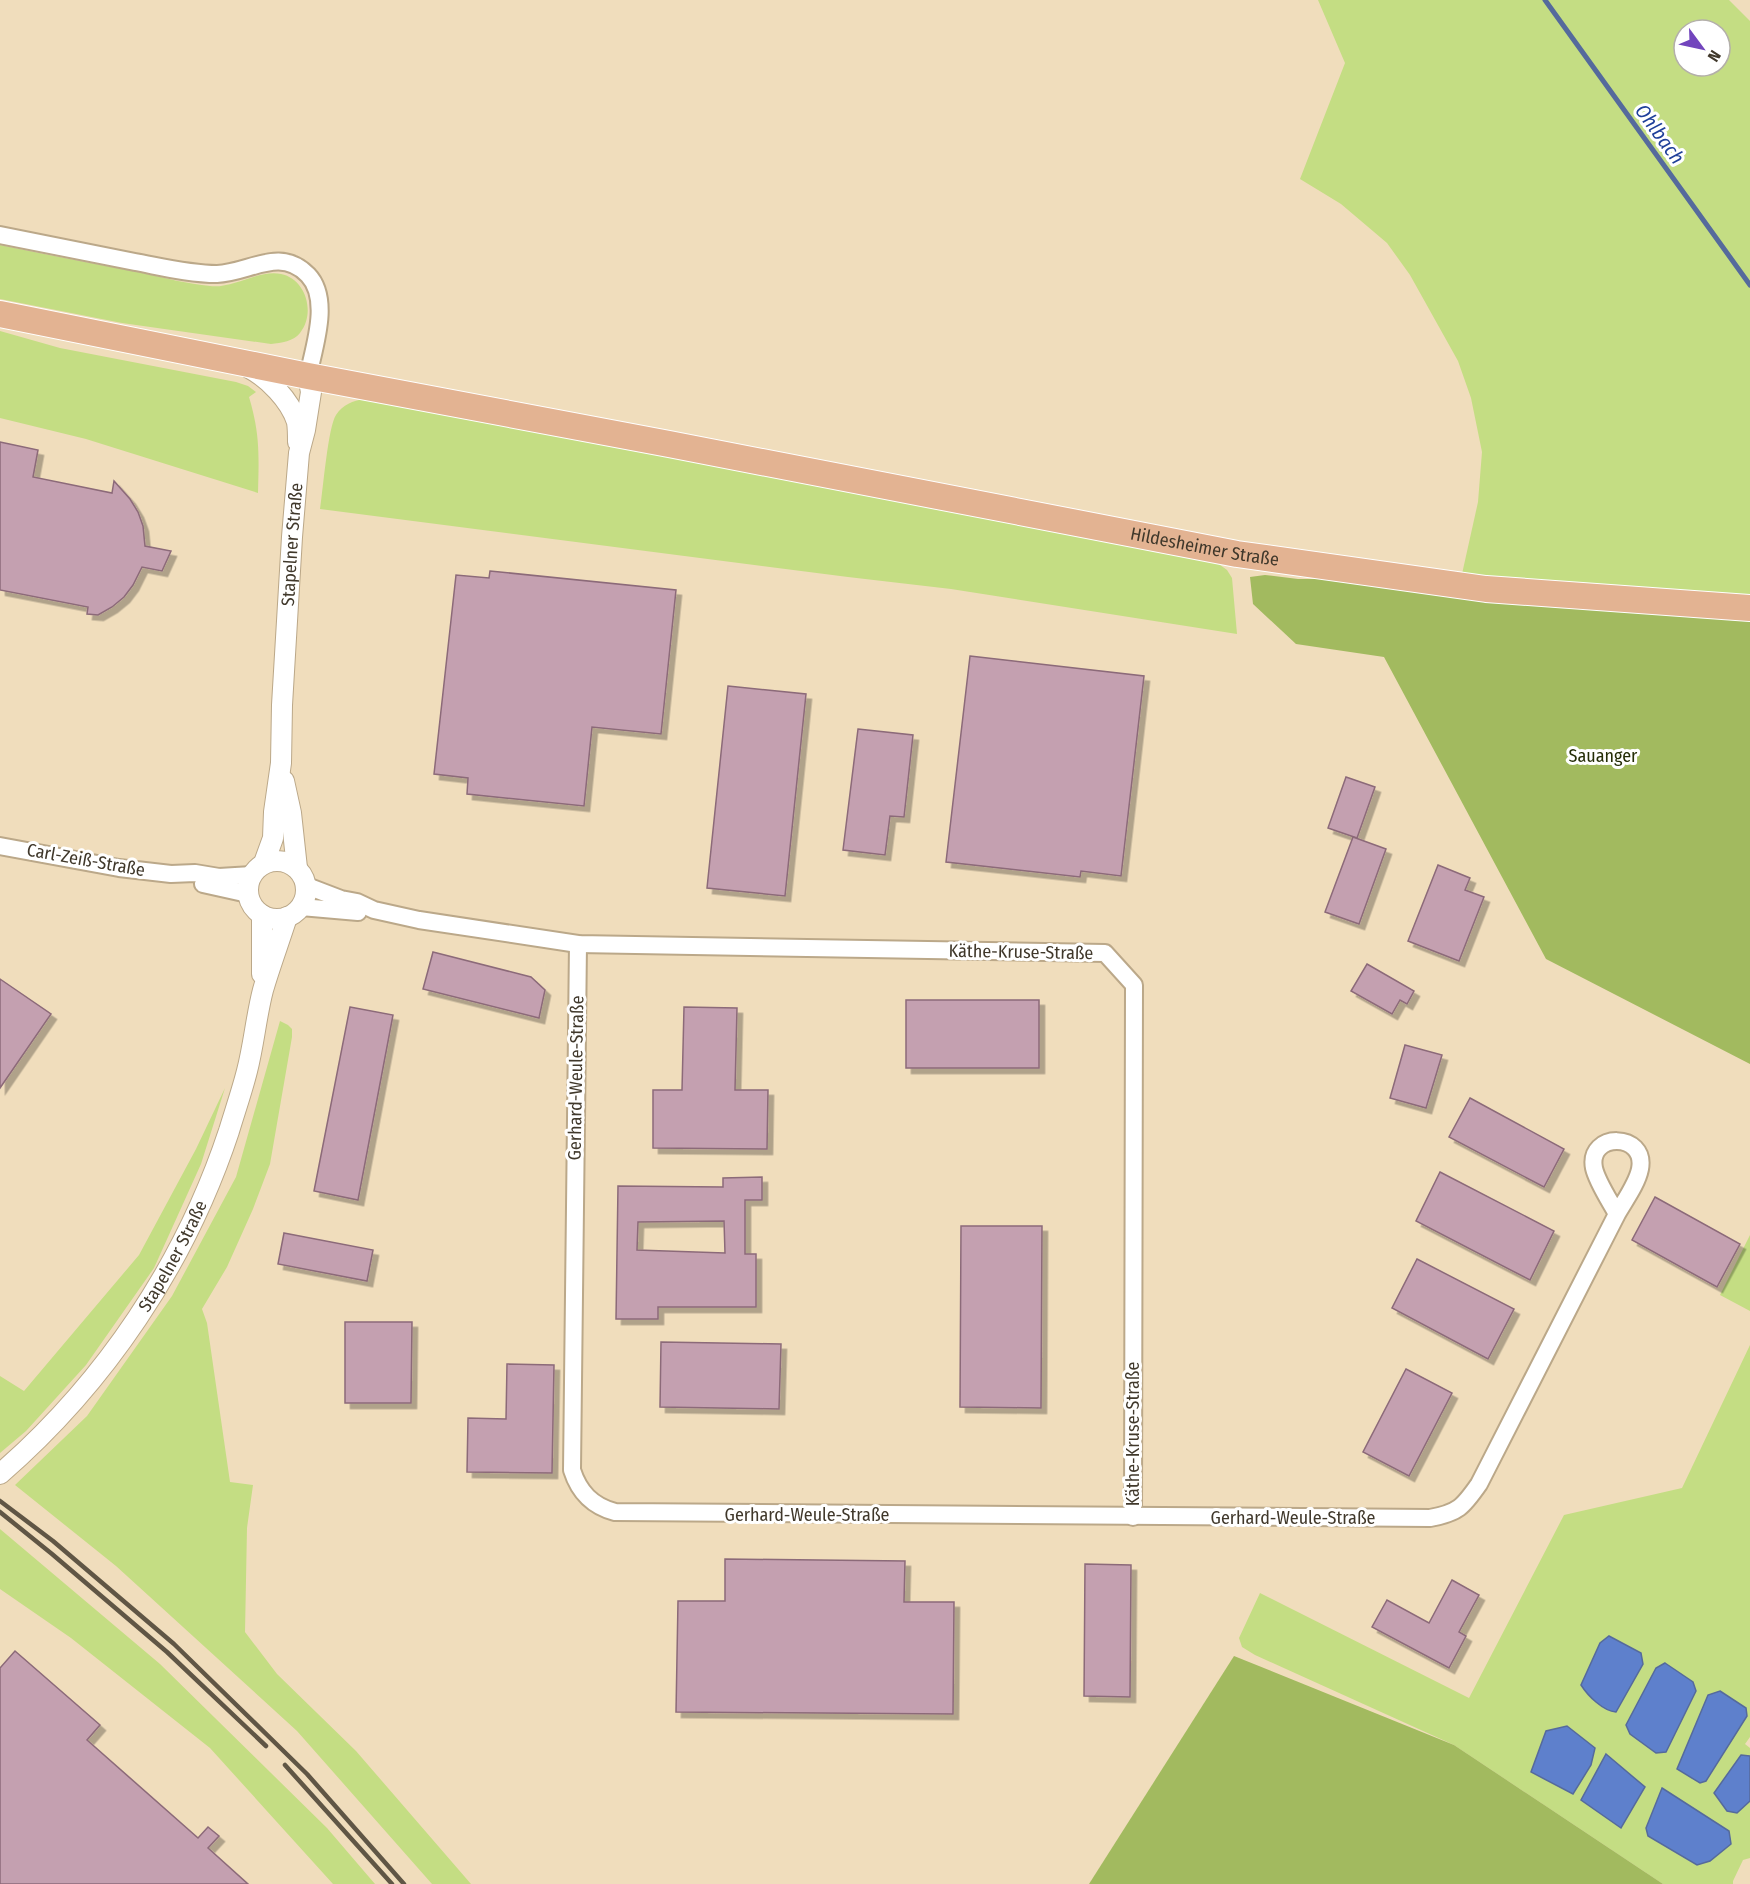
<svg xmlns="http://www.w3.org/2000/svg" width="1750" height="1884" font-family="'Fira Sans Condensed',sans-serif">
  <defs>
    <filter id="shadow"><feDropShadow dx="5.5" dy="5.5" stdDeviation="0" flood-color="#0004"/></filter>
  </defs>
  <rect width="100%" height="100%" fill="#f0ddbc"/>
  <g fill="#c4dd83" fill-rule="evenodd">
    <path d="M1318,0H1729L1750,21V596L1462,574L1478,502L1482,452L1471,398L1458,361L1410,275L1387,243L1341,204L1300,179L1345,63ZM1684,30H1720V66H1684Z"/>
    <path d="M0,245C48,255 95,264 143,273C165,278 188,284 210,286C232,289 260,269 281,274C306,279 316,313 300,333C294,341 281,343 271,344L122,323L0,299Z"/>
    <path d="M0,331L60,348L236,382L248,386L256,392L249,397C260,434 259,455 258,493L86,439L0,418Z"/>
    <path d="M364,399L779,477L1216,562L1227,570L1232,578L1237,634L951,589L848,577L320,509C323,490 328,427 336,415C343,404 353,401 364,399Z"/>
    <path d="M280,1021L288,1025L292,1029V1037L270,1164L253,1209L227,1267L202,1309L207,1323L230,1482L253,1485L247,1528L245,1632L277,1674L356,1751L471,1884H432L297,1731L116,1566L15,1485L87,1416L172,1296L236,1177Z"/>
    <path d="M225,1088L201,1164L154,1268L86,1365L26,1431L0,1453V1376L24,1391L139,1255L196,1149Z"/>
    <path d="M1750,1235V1311L1720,1295Z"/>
    <path d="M1750,1345V1737L1745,1744L1750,1748V1756H1741L1737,1813L1750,1801V1858L1743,1860L1733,1881V1884H1663L1454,1745L1255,1655L1242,1647L1239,1638L1260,1593L1469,1698L1564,1515L1682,1488Z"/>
    <path d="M0,1529L160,1664L327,1828L375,1884H333L210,1748L71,1638L0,1589Z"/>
  </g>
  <g fill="#a2ba5f">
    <path d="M1265,575L1298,579H1323L1486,600L1750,620V1064L1546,959L1384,657L1296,644L1253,604L1250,577Z"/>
    <path d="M1234,1656L1454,1745L1663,1884H1089Z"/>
  </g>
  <g fill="#5e80cc" stroke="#556a9c" stroke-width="1.5">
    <path d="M1609,1636L1641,1653L1643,1664L1616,1712C1603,1711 1588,1696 1581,1685L1600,1643Z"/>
    <path d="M1665,1663L1693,1682L1696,1691L1666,1752L1656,1753L1630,1734L1626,1725L1656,1668Z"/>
    <path d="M1720,1691L1746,1708L1747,1716L1706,1781L1700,1783L1677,1769L1708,1695Z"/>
    <path d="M1567,1726L1595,1748L1591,1765L1573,1794L1531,1772L1546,1731Z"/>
    <path d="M1606,1754L1645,1787L1621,1828L1581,1800Z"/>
    <path d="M1741,1755L1750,1756V1801L1737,1813L1727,1811L1714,1793Z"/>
    <path d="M1662,1788L1729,1831L1731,1844L1710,1861L1697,1865L1648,1836L1646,1828Z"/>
  </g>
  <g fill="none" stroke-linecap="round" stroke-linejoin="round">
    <path stroke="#556a9c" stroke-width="5" d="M1545,0L1750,285"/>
  </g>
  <g fill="#c4a0b0" stroke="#8c6a79" stroke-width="1.5" fill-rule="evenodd" filter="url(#shadow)">
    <path d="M0,442L38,450L33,477L112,493L114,481L130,499L138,512L143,526L145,546L171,551L162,571L142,567L133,585L124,597L112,607L98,615L87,614L88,607L0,590Z"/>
    <path d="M490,571L676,590L661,734L592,727L584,806L467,794L468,778L434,774L456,575L489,578Z"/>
    <path d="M970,656L1144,676L1121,876L1081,871L1080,877L946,862Z"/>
    <path d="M728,686L806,694L785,896L707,888Z"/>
    <path d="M858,729L913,735L904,817L890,816L885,855L843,850Z"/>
    <path d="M1346,777L1375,787L1357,838L1328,828Z"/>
    <path d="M1353,837L1386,849L1359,924L1325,912Z"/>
    <path d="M1438,865L1470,878L1465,890L1484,897L1459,961L1408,941Z"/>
    <path d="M433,952L531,977L545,990L539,1018L423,989Z"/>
    <path d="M1367,964L1414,991L1407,1004L1400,1000L1392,1014L1351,991Z"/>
    <path d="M0,979L51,1014L0,1088Z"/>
    <rect x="906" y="1000" width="133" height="68"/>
    <path d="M350,1007L393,1015L358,1200L314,1191Z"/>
    <path d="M684,1007L737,1008L735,1090H768L767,1149L653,1148V1090H682Z"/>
    <path d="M1405,1045L1442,1055L1426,1108L1390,1098Z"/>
    <path d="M1470,1098L1564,1149L1544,1187L1449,1137Z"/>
    <path d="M1440,1172L1554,1231L1530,1280L1416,1221Z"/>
    <path d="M762,1177V1200H745V1254H756V1307H658V1319H616L618,1186L723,1187V1178ZM724,1221L725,1253L637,1250L638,1222Z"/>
    <path d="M1655,1197L1740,1244L1717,1287L1632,1240Z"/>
    <path d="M961,1226H1042L1041,1408L960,1407Z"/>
    <path d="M284,1233L373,1250L367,1281L278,1264Z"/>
    <path d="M1417,1259L1514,1309L1488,1359L1392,1308Z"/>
    <path d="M345,1322H412L411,1403H345Z"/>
    <path d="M661,1342L781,1344L779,1409L660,1407Z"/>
    <path d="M507,1364L554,1365L552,1473L467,1472L468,1418L506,1419Z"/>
    <path d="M1406,1369L1452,1393L1409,1476L1363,1452Z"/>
    <path d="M725,1559L905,1561L904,1602H954L953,1714L676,1712L678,1601H725Z"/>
    <path d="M1085,1564L1131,1565L1130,1697L1084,1696Z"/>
    <path d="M1452,1580L1479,1595L1459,1632L1466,1636L1449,1668L1372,1627L1387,1600L1429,1623Z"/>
    <path d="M15,1651L100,1725L87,1740L198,1838L208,1827L219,1836L208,1848L248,1884H0V1668Z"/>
  </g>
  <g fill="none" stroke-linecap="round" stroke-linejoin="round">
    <g stroke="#bba889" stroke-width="20">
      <g id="minor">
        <path d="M0,235C45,244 90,253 135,262C162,267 190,274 217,274C249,273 280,246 308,275C331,299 314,347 308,376"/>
        <path d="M0,846L119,868L171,874L195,873L219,877L252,875"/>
        <path d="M203,884L248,894"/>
        <path d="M307,886L341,899L357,902L374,910L419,920L578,944L1105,953L1134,985L1133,1517"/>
        <path d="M301,907L358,912"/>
        <path d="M578,944L572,1470C579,1492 592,1506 615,1512L1430,1518C1458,1513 1463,1507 1479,1484L1617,1214C1625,1200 1637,1184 1640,1169C1647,1132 1587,1132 1594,1168C1597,1182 1610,1201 1617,1214"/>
      </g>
    </g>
    <g stroke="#bba889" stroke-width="22">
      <g id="tertiary">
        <path d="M249,368C268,378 290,400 297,422C298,428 298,436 298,442"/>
        <path d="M284,781L291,813L297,868"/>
        <circle cx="277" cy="890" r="29"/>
        <path id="s1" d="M264,863L273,838L274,812L281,763L282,705L292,537L299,453L305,430L311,392L308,376"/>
        <path d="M262,915V974"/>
        <path id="s2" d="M0,1474C105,1383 185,1264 229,1131C235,1111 242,1091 247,1071C254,1044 256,1017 263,990C270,966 279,942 287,917"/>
      </g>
    </g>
    <g stroke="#fff" stroke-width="28">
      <g id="primary">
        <path id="s3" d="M0,314L308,376L669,444L1237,554L1486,589L1750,608"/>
      </g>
    </g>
    <use href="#minor" stroke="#fff" stroke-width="16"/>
    <use href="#tertiary" stroke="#fff" stroke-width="20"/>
    <use href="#primary" stroke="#e3b392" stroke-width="26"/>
    <g stroke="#605645" stroke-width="4.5">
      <path d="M0,1501L53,1541L174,1644L307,1774L404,1884"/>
      <path d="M0,1512L52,1554L167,1652L266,1746"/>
      <path d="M285,1765L392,1884"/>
    </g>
  </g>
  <g text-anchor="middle" stroke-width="6" stroke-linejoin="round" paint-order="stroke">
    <g font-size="18" fill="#40382b" stroke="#fff">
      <text dy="6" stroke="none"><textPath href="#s1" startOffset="321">Stapelner Straße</textPath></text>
      <text dy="6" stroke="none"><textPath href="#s3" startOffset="1227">Hildesheimer Straße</textPath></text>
      <text transform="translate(86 860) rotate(10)" y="6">Carl-Zeiß-Straße</text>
      <text transform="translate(1021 952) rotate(1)" y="6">Käthe-Kruse-Straße</text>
      <text transform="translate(576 1078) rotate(-89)" y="6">Gerhard-Weule-Straße</text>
      <text dy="6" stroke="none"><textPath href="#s2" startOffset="280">Stapelner Straße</textPath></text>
      <text transform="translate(1133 1434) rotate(-90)" y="6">Käthe-Kruse-Straße</text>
      <text x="807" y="1521">Gerhard-Weule-Straße</text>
      <text x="1293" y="1524">Gerhard-Weule-Straße</text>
    </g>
    <g font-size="18" fill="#242d06" stroke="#fff">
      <text x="1603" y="762">Sauanger</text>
    </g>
    <g font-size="20" font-style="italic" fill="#1f4099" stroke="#fff">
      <text transform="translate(1660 134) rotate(54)" y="7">Ohlbach</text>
    </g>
  </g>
  <g transform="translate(1702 48) rotate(123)"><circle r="28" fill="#ffffff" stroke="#b3afaa" stroke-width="1.5"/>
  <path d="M0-4.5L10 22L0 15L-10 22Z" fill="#7245bd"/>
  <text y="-9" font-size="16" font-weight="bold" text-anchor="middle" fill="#40382b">N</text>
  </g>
</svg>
